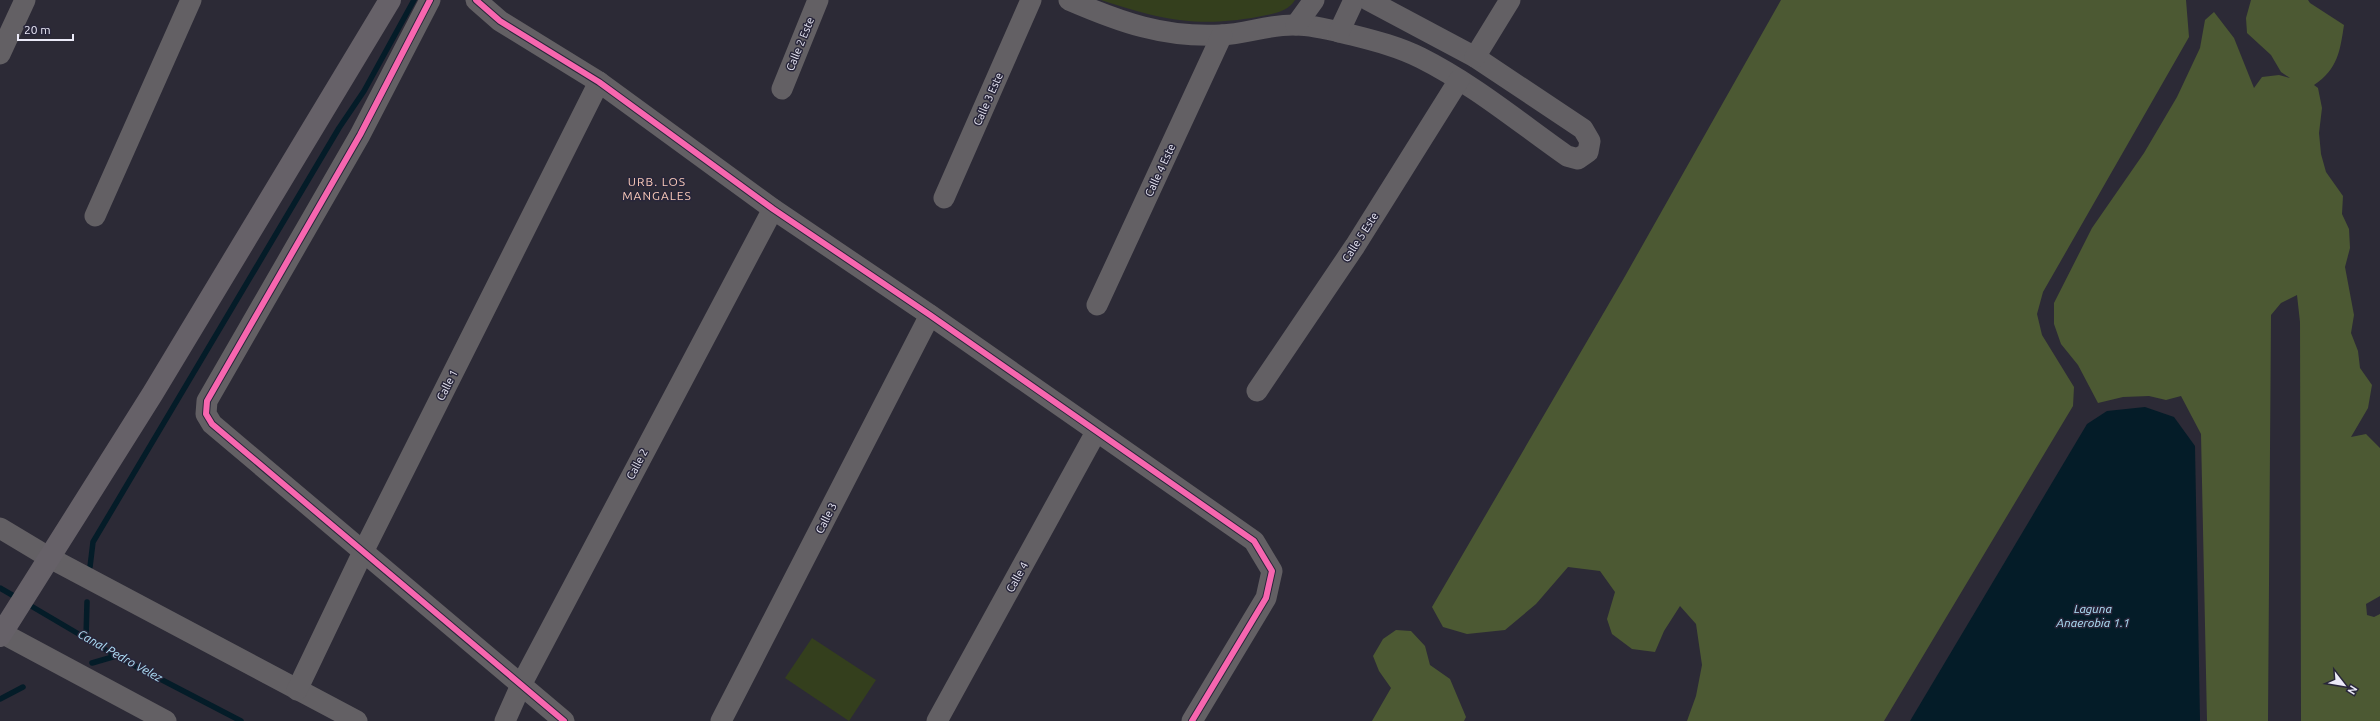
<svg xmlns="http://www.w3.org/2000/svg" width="2380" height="721" font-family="Ubuntu,sans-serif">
  <rect width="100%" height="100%" fill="#2c2a36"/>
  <g fill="#343f1d">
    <path d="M1101,0H1295C1287,13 1271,14 1257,17C1196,28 1159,19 1101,0Z"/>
    <path d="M812,638L876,680L849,721L785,678Z"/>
  </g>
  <g fill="#4c5933">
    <path d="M1781,0H2186L2189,37L2043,292L2037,314L2042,335L2074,387L2073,406L1884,721H1687L1696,696L1702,665L1696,624L1680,606L1664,631L1655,652L1632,649L1612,634L1607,619L1615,592L1600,571L1568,567L1536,604L1505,630L1467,634L1443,627L1432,607L1624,278Z"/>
    <path d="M2251,0H2308L2310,3L2344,25C2340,51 2338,69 2314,85L2318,88L2322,108L2319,133L2321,154L2326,172L2343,196L2342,214L2349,229L2350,248L2345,267L2354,315L2351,333L2358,351L2360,368L2372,385L2368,408L2351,437L2366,434L2380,448V596L2366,604L2367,615L2374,617L2380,614V721H2301L2300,322L2297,295L2281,303L2271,315L2268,721H2207L2201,434L2181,396L2166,400L2149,396L2123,397L2098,403L2078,365L2061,344L2054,324V303L2092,228L2144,153L2177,97L2200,48L2205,20L2214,12L2234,38L2254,88L2262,77L2279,75L2290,78L2281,72L2271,55L2247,33L2246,18Z"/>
    <path d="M1396,630L1411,631L1425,646L1430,665L1450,679L1466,717L1464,721H1372L1391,688L1379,671L1373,656L1383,639Z"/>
  </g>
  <path fill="#041c28" d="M2145,407L2174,417L2195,446L2200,721H1910L2087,424L2107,411Z"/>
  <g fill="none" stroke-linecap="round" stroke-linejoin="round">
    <g stroke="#041c28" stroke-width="5.5">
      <path d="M90,567L93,542L339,128L364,91L414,0"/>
      <path d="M0,588L19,599"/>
      <path d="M26,603L116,656L241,721"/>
      <path d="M86,638L87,602"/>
      <path d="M92,663L116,656"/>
      <path d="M0,699L23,687"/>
    </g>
    <g stroke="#636064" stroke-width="21">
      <path d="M430,0L360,135L207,401L206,414L212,424L564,721"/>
      <path d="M476,0L500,21L599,82L773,209L930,315L1254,541L1272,571L1266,598L1192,721"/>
      <path d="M1069,0C1120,22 1164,38 1221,35C1246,34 1271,24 1296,25C1314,25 1335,31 1352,35C1376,41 1399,47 1421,58C1473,84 1520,123 1567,156L1578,159L1588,152L1590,141L1583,129L1475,57L1368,0"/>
      <path d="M1296,25L1314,0"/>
      <path d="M1339,32L1354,0"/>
      <path d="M0,54L25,0"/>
      <path d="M1475,57L1510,0"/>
      <path d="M782,89L818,0"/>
      <path d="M944,198L1031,0"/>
      <path d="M95,216L191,0"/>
      <path d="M1097,305L1222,35"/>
      <path d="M1257,391L1355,246L1459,80"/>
      <path d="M0,528L50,558L357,721"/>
      <path d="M0,632L166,721"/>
      <path d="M297,690L363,552L599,82"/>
      <path d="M505,721L521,685L773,209"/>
      <path d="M721,721L930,315"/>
      <path d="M937,721L1096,432"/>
    </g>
    <path stroke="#666168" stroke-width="22" d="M0,636L153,393L390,0"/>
    <g stroke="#28263a" stroke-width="8">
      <g id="cycleway">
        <path d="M430,0L360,135L207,401L206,414L212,424L564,721"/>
        <path d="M476,0L500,21L599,82L773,209L930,315L1254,541L1272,571L1266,598L1192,721"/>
      </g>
    </g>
    <use href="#cycleway" stroke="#f766af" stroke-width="6"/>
  </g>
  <g text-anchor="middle" stroke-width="3" stroke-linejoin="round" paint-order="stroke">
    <g font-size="11" fill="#ebeaf8" stroke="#28263a">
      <text transform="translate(800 44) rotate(-68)" y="4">Calle 2 Este</text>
      <text transform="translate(988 99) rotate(-66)" y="4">Calle 3 Este</text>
      <text transform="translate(1160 170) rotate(-65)" y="4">Calle 4 Este</text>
      <text transform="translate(1360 237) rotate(-57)" y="4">Calle 5 Este</text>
      <text transform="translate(447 385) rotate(-63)" y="4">Calle 1</text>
      <text transform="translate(637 464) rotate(-62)" y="4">Calle 2</text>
      <text transform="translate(826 518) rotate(-63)" y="4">Calle 3</text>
      <text transform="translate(1017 577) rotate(-61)" y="4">Calle 4</text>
    </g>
    <g font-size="12" letter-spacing="1" fill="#facab9" stroke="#28263a">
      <text x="657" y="186">URB. LOS<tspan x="657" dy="14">MANGALES</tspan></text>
    </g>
    <g font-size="12" font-style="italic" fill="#afe0f8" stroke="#28263a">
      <text x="2093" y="613">Laguna<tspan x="2093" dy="14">Anaerobia 1.1</tspan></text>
      <text transform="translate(120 656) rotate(29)" y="4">Canal Pedro Velez</text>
    </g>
  </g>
  <g transform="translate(2344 685) rotate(121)" stroke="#28263a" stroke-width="3" paint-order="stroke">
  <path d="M0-3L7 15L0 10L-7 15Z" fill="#ebeaf8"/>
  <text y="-6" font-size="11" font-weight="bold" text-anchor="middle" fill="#ebeaf8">N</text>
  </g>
  <path d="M18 34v6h55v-6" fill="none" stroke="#ebeaf8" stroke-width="2"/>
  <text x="24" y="34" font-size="12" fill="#ebeaf8" stroke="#28263a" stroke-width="3" paint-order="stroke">20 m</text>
</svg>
